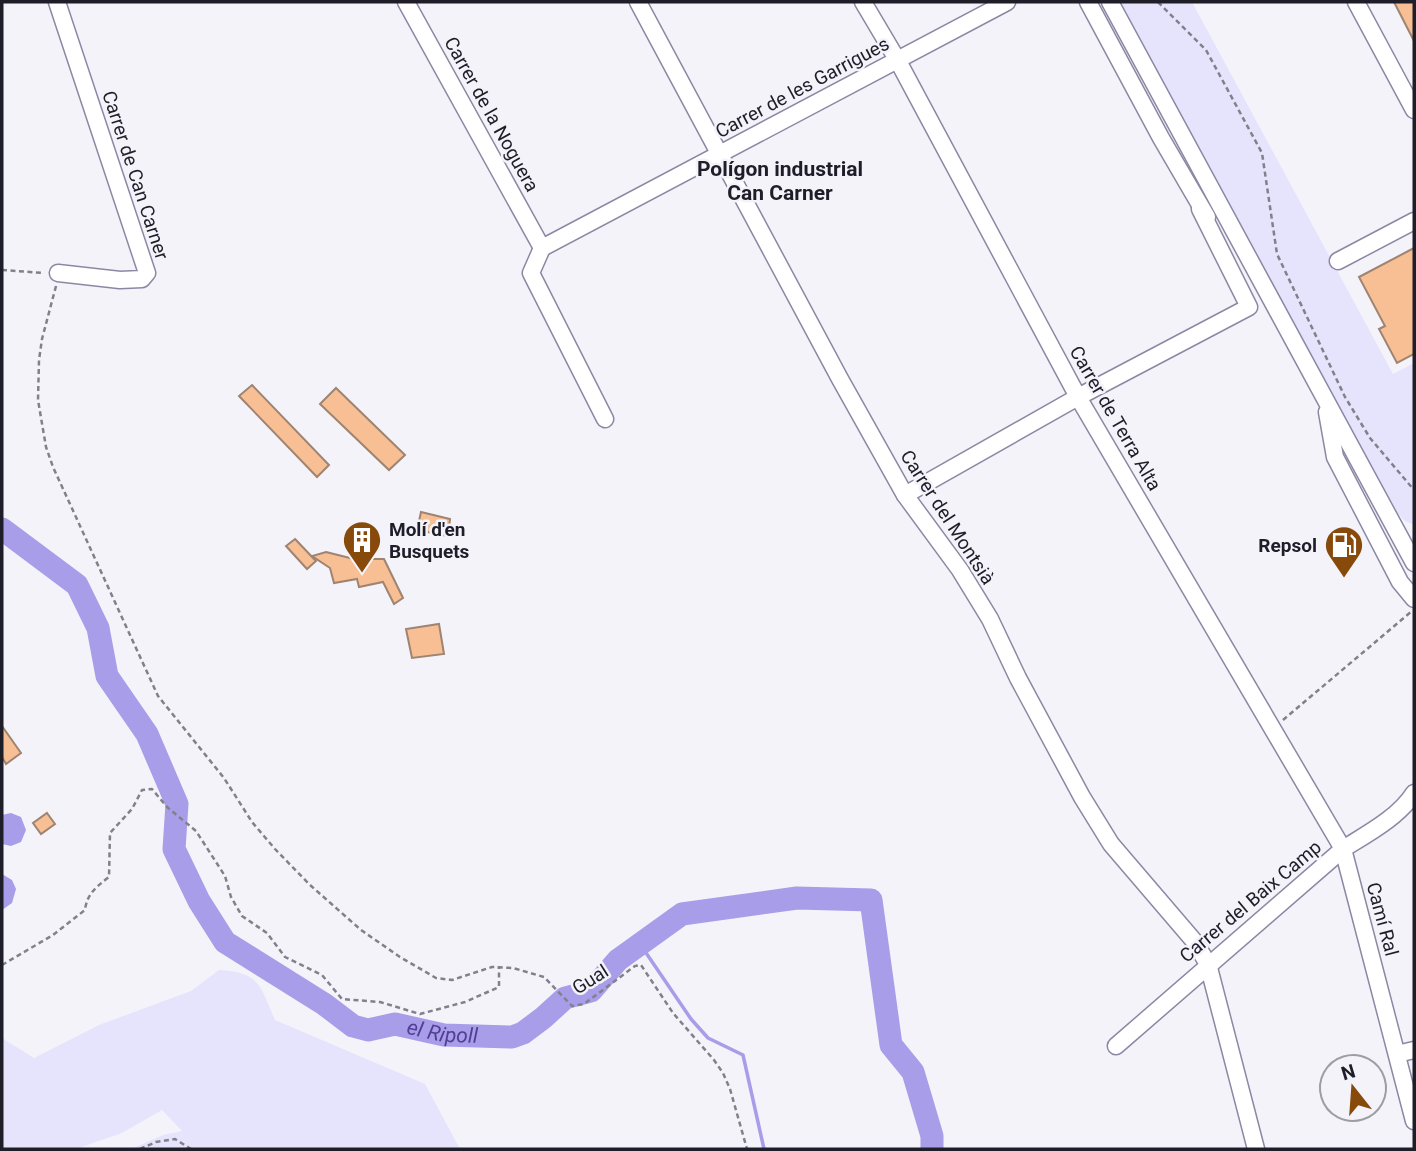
<svg xmlns="http://www.w3.org/2000/svg" width="1416" height="1151" font-family="Roboto,sans-serif">
  <rect width="100%" height="100%" fill="#f4f3fa"/>
  <g fill="#e6e4fd">
    <path d="M1119,2H1192L1393,374L1414,363V525L1405,521L1393,508Z"/>
    <path d="M219,970C260,972 260,986 275,1020L425,1084L460,1149H131L163,1135L182,1131L162,1110L122,1133L76,1149H2V1038L34,1058L99,1025L191,991Z"/>
  </g>
  <g fill="#a89de8">
    <path d="M11,813L21,817L26,830L21,842L11,846L2,844V815Z"/>
    <path d="M2,874L12,880L16,889L12,903L2,910Z"/>
  </g>
  <g fill="none" stroke-linecap="round" stroke-linejoin="round">
    <path stroke="#a89de8" stroke-width="3.5" d="M640,944L691,1019L708,1038L743,1055L764,1149"/>
    <path stroke="#a89de8" stroke-width="23" id="s1" d="M2,529L77,585L98,628L107,676L147,734L177,804L174,849L199,901L225,942L324,1004L353,1026L368,1030L395,1024L444,1035L512,1037L523,1033L543,1018L565,998L591,991L618,960L682,914L797,898L871,900L891,1045L913,1072L932,1136V1149"/>
  </g>
  <g fill="#f8bf95" stroke="#9e8471" stroke-width="2">
    <path d="M1394,2H1414V41Z"/>
    <path d="M1414,248V354L1397,363L1379,329L1385,326L1359,277Z"/>
    <path d="M252,385L329,465L317,477L239,396Z"/>
    <path d="M336,388L405,455L389,470L320,404Z"/>
    <path d="M421,512L450,519L448,536L417,530Z"/>
    <path d="M295,539L316,561L307,569L286,546Z"/>
    <path d="M326,552L354,559H384L403,598L394,604L383,582L359,587L357,579L334,583L330,568L312,556Z"/>
    <path d="M439,624L444,654L412,658L406,629Z"/>
    <path d="M2,726L21,753L6,764L2,757Z"/>
    <path d="M47,813L55,824L41,834L33,823Z"/>
  </g>
  <g fill="none" stroke-linecap="round" stroke-linejoin="round">
    <g stroke="#8b88a4" stroke-width="19">
      <g id="minor">
        <path d="M57,2L147,273L142,279L120,280L58,273"/>
        <path d="M406,2L542,248"/>
        <path d="M638,2L840,379L905,495L960,570L990,619L1018,678L1082,797L1111,844L1194,941L1208,964L1256,1149"/>
        <path d="M863,2L898,61L1078,397L1343,849L1414,1121"/>
        <path d="M1088,2L1161,138L1207,217"/>
        <path d="M1110,2L1414,563"/>
        <path d="M1356,2L1414,110"/>
        <path d="M542,248L1007,2"/>
        <path d="M542,248L531,273L605,419"/>
        <path d="M1338,261L1414,221"/>
        <path d="M1327,412L1335,457L1400,582L1414,599"/>
        <path d="M905,495L1078,397L1249,307L1200,209"/>
        <path d="M1116,1046L1343,849C1367,834 1399,817 1414,793"/>
        <path d="M1397,1054L1414,1050"/>
      </g>
    </g>
    <g stroke="#82818a" stroke-width="2.5" stroke-dasharray="5 3.5" stroke-linecap="butt">
      <path d="M1158,2L1206,50L1262,153L1277,254L1345,397L1370,438L1414,490"/>
      <path d="M2,270L44,273"/>
      <path d="M56,286L42,339L39,360L38,400L46,447L53,467L158,696L224,778L252,822L275,849L310,885L361,930L400,957L436,978L452,980L492,967L513,968L544,977L572,1006L584,1004L635,966L641,965L673,1013L714,1060L723,1073L730,1089L747,1149"/>
      <path d="M1283,720L1412,611"/>
      <path d="M2,965L53,935L85,910C87,894 96,887 109,877L110,833L132,809L142,790L152,789L167,807L196,831L225,876L231,897L242,916L267,933L285,957L322,975L342,999L380,1002L420,1014L465,1002L499,987V966"/>
      <path d="M140,1149L156,1142L175,1139L191,1149"/>
    </g>
    <use href="#minor" stroke="#fff" stroke-width="16"/>
  </g>
  <defs>
    <g id="building-pin" transform="scale(2.0125)"><path d="M0 17L-7.5 6A9.5 9.5 0 1 1 7.5 6Z" fill="#874a0b" stroke="#f4f3fa"/><path d="M-4-6H4V6H1V3H-1V6H-4ZM-2.5-4.3h1.7v1.8h-1.7ZM.8-4.3h1.7v1.8H.8ZM-2.5-1h1.7V.8h-1.7ZM.8-1h1.7V.8H.8Z" fill="#fff"/></g>
    <g id="fuel-pin" transform="scale(2.0125)"><path d="M0 17L-7.5 6A9.5 9.5 0 1 1 7.5 6Z" fill="#874a0b" stroke="#f4f3fa"/><path d="M-5.5-6h7V0h2V4h1.3V-2.5L3-4.5l.8-.8L6-3V5H2.5V1h-1V6h-7ZM-4.2-4.7v3.2H.2V-4.7Z" fill="#fff"/></g>
  </defs>
  <g fill-rule="evenodd">
    <use href="#building-pin" x="362" y="540"/>
    <use href="#fuel-pin" x="1344" y="545"/>
  </g>
  <g text-anchor="middle" stroke-width="5" stroke-linejoin="round" paint-order="stroke">
    <g font-size="19" fill="#1e1d28" stroke="#f4f3fa">
      <text transform="translate(802 87) rotate(-28)" y="7">Carrer de les Garrigues</text>
      <text transform="translate(492 114) rotate(61)" y="7">Carrer de la Noguera</text>
      <text transform="translate(136 175) rotate(72)" y="7">Carrer de Can Carner</text>
      <text transform="translate(1116 418) rotate(60)" y="7">Carrer de Terra Alta</text>
      <text transform="translate(948 517) rotate(57)" y="7">Carrer del Montsià</text>
      <text transform="translate(1250 901) rotate(-40)" y="7">Carrer del Baix Camp</text>
      <text transform="translate(1383 919) rotate(75)" y="7">Camí Ral</text>
      <text transform="translate(590 979) rotate(-32)" y="7">Gual</text>
    </g>
    <g font-size="19" font-weight="bold" fill="#1e1d28" stroke="#f4f3fa" text-anchor="start">
      <text x="389" y="536">Molí d'en<tspan x="389" dy="22">Busquets</tspan></text>
      <text x="1317" y="552" text-anchor="end">Repsol</text>
    </g>
    <g font-size="21" font-weight="bold" fill="#1e1d28" stroke="#f4f3fa">
      <text x="780" y="176">Polígon industrial<tspan x="780" dy="24">Can Carner</tspan></text>
    </g>
    <g font-size="21" font-style="italic" fill="#523e95" stroke="#f4f3fa">
      <text dy="7" stroke="none"><textPath href="#s1" startOffset="733">el Ripoll</textPath></text>
    </g>
  </g>
  <rect width="1416" height="1151" fill="none" stroke="#1e1d28" stroke-width="7"/>
  <g transform="translate(1353 1088) rotate(343)"><circle r="33" fill="#f4f3fa" stroke="#9e9da6" stroke-width="2"/>
  <path d="M0-5L12 26L0 18L-12 26Z" fill="#874a0b"/>
  <text y="-10" font-size="19" font-weight="bold" text-anchor="middle" fill="#1e1d28">N</text>
  </g>
</svg>
